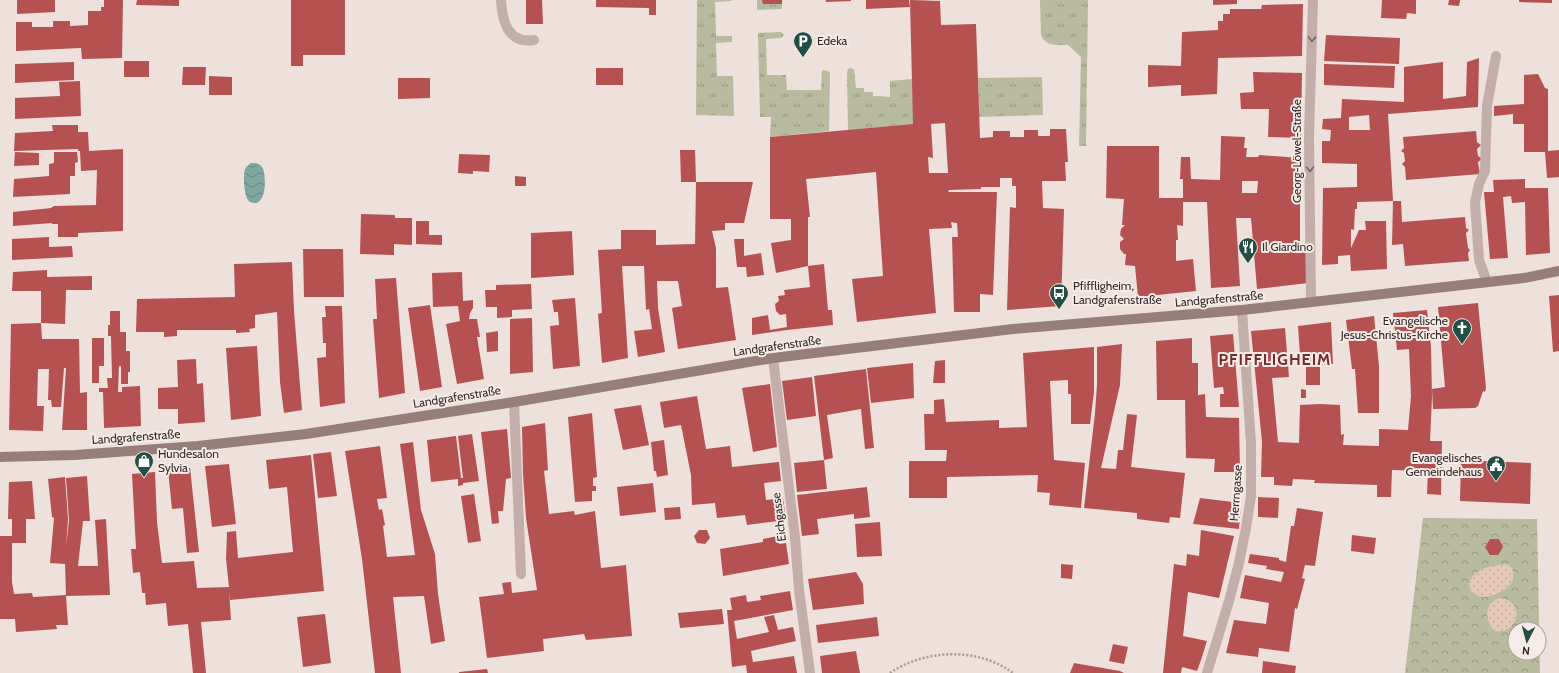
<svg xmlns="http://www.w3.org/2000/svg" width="1559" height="673" font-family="Cabin,sans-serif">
  <defs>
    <pattern id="grass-tufts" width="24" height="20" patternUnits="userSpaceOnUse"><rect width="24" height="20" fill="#b8bb9d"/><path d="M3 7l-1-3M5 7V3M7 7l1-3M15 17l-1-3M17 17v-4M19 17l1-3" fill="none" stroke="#969880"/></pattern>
    <pattern id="forest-crowns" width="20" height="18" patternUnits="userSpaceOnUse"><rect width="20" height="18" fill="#b8bb9d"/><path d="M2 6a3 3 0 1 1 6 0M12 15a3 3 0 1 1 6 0" fill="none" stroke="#969880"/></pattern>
    <pattern id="sand-dots" width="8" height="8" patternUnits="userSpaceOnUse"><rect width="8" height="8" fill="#e6c9b5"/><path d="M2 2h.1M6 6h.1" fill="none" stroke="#c6ad9c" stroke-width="1.8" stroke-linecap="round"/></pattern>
    <pattern id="water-waves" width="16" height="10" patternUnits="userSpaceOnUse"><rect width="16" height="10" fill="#7ea79f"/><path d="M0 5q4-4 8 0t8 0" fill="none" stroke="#688882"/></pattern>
  </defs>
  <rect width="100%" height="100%" fill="#eee0db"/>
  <g fill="url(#grass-tufts)">
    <path d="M697,0H731L732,1L715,2L716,36H732V42L716,43L717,76H733L734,116L696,115Z"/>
    <path d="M757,0H763V4H782V9L757,10Z"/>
    <path d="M1040,0H1088L1086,146H1079L1081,57L1068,45C1057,45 1046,47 1041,35Z"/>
    <path d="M781,32L784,35L781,38L766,39L767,75H786L787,90H821L822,70L828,71L830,73L829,131L770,137L771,117H760L758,33Z"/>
    <path d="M851,68L854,70L856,88H864V92H873V96L890,97V81L912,79L914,124L848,130L847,73L848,69Z"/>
    <path d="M1042,77L1043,115L979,117L978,78Z"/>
  </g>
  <path fill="url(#forest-crowns)" fill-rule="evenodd" d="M1423,518L1537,519L1540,673H1405ZM1515,629H1539V653H1515Z"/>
  <g fill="url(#sand-dots)">
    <path d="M1505,564L1510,565C1518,579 1511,587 1498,593C1488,597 1480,600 1471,591L1469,583C1475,568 1490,566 1505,564Z"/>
    <path d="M1500,598C1527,601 1518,636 1494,631C1485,619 1483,604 1500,598Z"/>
  </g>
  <path fill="url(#water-waves)" d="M251,163C255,163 259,163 262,167C267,174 267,210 250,202C244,199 242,173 246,167C247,166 249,165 251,163Z"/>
  <g fill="#b65152" fill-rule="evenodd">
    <path d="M17,0H55V12L17,14Z"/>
    <path d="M104,0H123L122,58L82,59L81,48L16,51V22H32V27H53V21H70V26L88,25V11H101V7H104Z"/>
    <path d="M137,0H179V6L136,5Z"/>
    <path d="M291,0H345V55H303V66H291Z"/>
    <path d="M526,0H542L543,24H526Z"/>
    <path d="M596,0H656V15H649V8L596,7Z"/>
    <path d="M762,0H782V4H763Z"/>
    <path d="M826,0H851V1L826,2Z"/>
    <path d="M866,0H909L910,7L866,9Z"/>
    <path d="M910,0L940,1L941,25L976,24L980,138L993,137V131H1010V137H1024V130H1038V136H1050V129H1066L1068,162H1065L1066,181H1042L1043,208L1064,209L1061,306L1007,310L1010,207L1016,208V186H1012V178H1000V187H981V189L949,190L948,192H997L993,295L980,294V312H954L952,237H958L957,223L951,222L952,228L929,229L936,313L857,322L852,279L883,276L876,172L806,179L810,217H808V266L776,273L771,243L791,240V219H770V137L913,124ZM945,123L948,173H929L928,157L933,158L931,124Z"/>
    <path d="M1213,0H1237V4L1213,5Z"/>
    <path d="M1382,0H1416V14L1407,13L1406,19L1381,18Z"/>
    <path d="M1449,0H1460L1459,6L1448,5Z"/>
    <path d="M1519,0H1552V3L1519,2Z"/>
    <path d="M1303,4L1302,56L1218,58L1217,94L1181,96V85L1148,87V65L1181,66L1182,32L1218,30V21H1223V14H1230V9H1261L1262,5Z"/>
    <path d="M1326,35L1400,38L1399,64L1324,61Z"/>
    <path d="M1479,58L1478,107L1388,114L1393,201H1401L1402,222L1465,217L1466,228L1469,230L1466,233L1468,248L1470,250L1468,253L1469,261L1405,266L1403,244L1392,245L1393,201L1357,202V209H1355L1354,230L1351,229V248L1359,230H1366L1365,221H1386L1387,269L1351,271L1350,255L1338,256V264L1322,265L1323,188L1357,187V164L1322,163V141H1330L1331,130L1322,129L1323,119L1341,118L1342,99L1404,102V67L1443,62V99L1466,96L1467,62ZM1369,115L1370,130H1349V117Z"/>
    <rect x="124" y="61" width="25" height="16"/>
    <path d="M74,62V80L15,83V64Z"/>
    <path d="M1324,64L1395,66L1394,88L1324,85Z"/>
    <path d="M183,67H206L205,85H182Z"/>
    <rect x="596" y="68" width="27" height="17"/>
    <path d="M1253,72L1302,73L1301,138L1268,137L1269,109H1241L1240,93L1254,92Z"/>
    <path d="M1538,74L1545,88L1548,89V151L1559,150V177L1547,178L1545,152H1524V124H1513V114L1494,116V106L1524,104V75Z"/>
    <path d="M209,76L232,77V95H209Z"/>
    <path d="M398,78H430V98L398,99Z"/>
    <path d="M80,81L81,116L15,119V98L60,96L59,82Z"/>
    <path d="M52,125H78V132H88L89,151L123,149V231L78,233V237H58V224H52V223L13,226V212L51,208L54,206L96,205L97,170L81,171L80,151H78V149L14,151L15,133L53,131Z"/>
    <path d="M1476,131L1477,142L1481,145L1477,149L1478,156L1482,159L1478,162L1480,174L1406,180L1405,167L1402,164L1405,161L1404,153L1401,151L1404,148L1403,137Z"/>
    <path d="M1221,136L1245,137L1244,148H1247L1246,157H1258L1259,155L1300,158V243L1307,244L1308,283L1257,289L1251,218H1236L1240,286L1211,288L1207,202H1183V226L1177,225L1178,240H1176V261L1193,259L1196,291L1138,297L1135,266L1125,265L1126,254H1124L1120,249V242L1124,239L1120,235L1121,229L1125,225H1122L1124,199L1106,198L1107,146H1159V198H1183V179H1180L1181,157H1190L1191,179L1220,180ZM1242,181H1258L1257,193H1242Z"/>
    <path d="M680,150H695L696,182H681Z"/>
    <path d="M15,152L39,153V165L14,166Z"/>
    <path d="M54,152H77L78,162L75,163V176H70V194L13,197L14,179L49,176V164L54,163Z"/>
    <path d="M459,154L490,155L489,172L473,171V174L458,173Z"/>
    <path d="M515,176L526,177V186H515Z"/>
    <path d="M1525,179V188H1548L1550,253L1526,255L1525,202L1512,203L1511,196L1503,197L1508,258L1490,259L1484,192H1494L1493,180Z"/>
    <path d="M696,182H753L744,223H725V230L712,231L716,248V288L728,287L736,340L678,349L672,308L682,306L678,281H657L658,308L665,352L638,357L634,331L652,329L649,309L646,310L644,266H622L628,358L602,363L598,314L602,313L598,250L621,249V230H656V245L695,244Z"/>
    <path d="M361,214L395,215V218H412V245L394,244V255L360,254Z"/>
    <path d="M416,221H429V235H442V245L416,244Z"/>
    <path d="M572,231L574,275L531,278V233Z"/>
    <path d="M49,237V247L72,246L73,257L12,260V239Z"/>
    <path d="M734,239H744V256L761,253L764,275L747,277L746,267H737Z"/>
    <path d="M303,249H343L344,297H304Z"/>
    <path d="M292,262L294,311L302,410L284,413L280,382L277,312L255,315V328L249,329L250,332L236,333V330H177V336L164,337V332H136L137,299L235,297L234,264Z"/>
    <path d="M824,264L828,310H832L833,325L787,330L752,335V318L768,315L770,330L787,327L786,314L780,315L776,311L775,304L779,301L778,296L785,295L784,290L810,287L808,266Z"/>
    <path d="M47,270V277L92,276V290H66L65,324L41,323L42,339H38H79L80,393L87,392V430H62L66,368H64L61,407H52L51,400H48L49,369H38L37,406H44L43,431L9,430L11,324L41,323V291H12L13,272Z"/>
    <path d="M462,272L463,301L473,300V308L470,313L469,319H477L480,337H477L484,379L457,384L446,324L460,321L458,306L433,307L432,273Z"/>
    <path d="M396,278L405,393L379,398L373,319H377L375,279Z"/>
    <path d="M531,284L532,309L512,310V317L497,318V307H486L485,290H496V285Z"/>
    <path d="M1559,295V351L1553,352L1549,296Z"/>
    <path d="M575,298L580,366L553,369L550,326L559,325L558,312H554L552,300Z"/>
    <path d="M1478,303L1486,388L1485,392L1483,391L1478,406L1475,408L1433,409L1432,389L1445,387L1438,307Z"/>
    <path d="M430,305L442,387L420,391L408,308Z"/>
    <path d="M325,306H342L345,403L320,407L317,358L326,357V343H323L322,317H326Z"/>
    <path d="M1427,310L1431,347L1432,397L1430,441H1442L1441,495L1427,494L1428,471L1392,470L1391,497H1377V485L1314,483L1315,480L1293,479L1292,486L1274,485V477H1261L1262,442L1251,331L1285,328L1289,377L1272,378L1278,442L1299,443L1300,405L1320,404L1340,405L1341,435L1344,434L1343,445L1379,446V429L1408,430L1411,396L1409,349L1397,350L1393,313Z"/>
    <path d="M110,311H120V332H126V351H130V372H128V384H121V366H119L118,392H122V387L140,386L141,426L104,428L103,392H99V388H108L107,378H112L111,336H108V325H110Z"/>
    <path d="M1374,316L1379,366V413H1358L1355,369H1352L1346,320Z"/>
    <path d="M532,318L533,372L510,374V319Z"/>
    <path d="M1331,322L1333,364L1320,365V385H1306V365H1310V355H1300L1298,326Z"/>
    <path d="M498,331V351L487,352L486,333Z"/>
    <path d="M1233,334L1239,407H1220V394H1224L1223,387L1214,388L1210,336Z"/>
    <path d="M92,338H104V366H99V383H92Z"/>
    <path d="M1192,338V363H1198V395L1205,394L1206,417L1239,418L1240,472H1214L1215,459L1186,458L1185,400H1157L1156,341Z"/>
    <path d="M1122,344L1120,385L1101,468L1116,469L1118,450H1123L1127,414L1137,415L1131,467L1185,473L1180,518L1170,517L1169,523L1137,519V513L1084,508L1095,413L1097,385V347Z"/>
    <path d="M257,346L261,416L231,420L226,348Z"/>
    <path d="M1094,347V392L1090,424H1071V394H1068V380L1050,381L1054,460L1085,463L1081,508L1049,505L1050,493L1037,492L1038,475L947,477V498H909V461H946L947,450H925L924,414H934V400L944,399L946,422L999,420V428L1027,427L1023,353Z"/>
    <path d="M196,359L197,384L203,383L205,422L178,424V409H158V388L178,387L177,360Z"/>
    <path d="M945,360V383H933L935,361Z"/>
    <path d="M913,363L914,398L871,403L867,368Z"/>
    <path d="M866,369L874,448L865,449L861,409L827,415L833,458L824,460L827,489L797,492L794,463L824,460L814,376Z"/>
    <path d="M812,377L816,416L787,420L782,381Z"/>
    <path d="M770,384L777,447L753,452L742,388Z"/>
    <path d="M1301,389L1306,390V398H1301Z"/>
    <path d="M697,396L706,449L730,446L732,467L779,462L781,481L764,483L766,500L783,498L786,520L747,525L745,515L717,518L715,503L692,505L691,475L681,425L664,428L660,402Z"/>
    <path d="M641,405L649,445L623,450L614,409Z"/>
    <path d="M592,413L597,477L593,478V486H596V491H592V501L575,502L568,417Z"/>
    <path d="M545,423L548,470L544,471L549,514L574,511L575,515L595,511L601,568L626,565L632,636L586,640L584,634L543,639L544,651L487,658L479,597L504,594L502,583L511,582L512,593L537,590L526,518L523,474L522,427Z"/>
    <path d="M507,429L511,478L506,479L503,511H498L499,523L492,524L481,432Z"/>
    <path d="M472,434L479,481L463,483V485L458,486V479L431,482L427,440L456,436L461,478H463L458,436Z"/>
    <path d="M664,440L668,475L657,477L656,471H654L651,442Z"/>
    <path d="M413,442L421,510L435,554L438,594L445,641L431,644L424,596L393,597L401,673H375L362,559L345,451L380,446L387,498L377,499L379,510L382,509L385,525L383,526L387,557L415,555L400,444Z"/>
    <path d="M331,452L337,496L318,498L313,454Z"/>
    <path d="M311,455L324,591L230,600L229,590L231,620L201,622L206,673H193L188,624L168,626L166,603L146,605L145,593H142L140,572L133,573L131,549H136L132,474L155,472L157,522L162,563L194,561L197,588L229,587L226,559L227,532L236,531L238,558L293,552L287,487L269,489L266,460Z"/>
    <path d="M1461,460L1531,463L1530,504L1460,501Z"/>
    <path d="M229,464L236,524L212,527L205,466Z"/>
    <path d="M190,468L199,552L187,553L183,508L172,509L168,470Z"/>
    <path d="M87,476L90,521H83L78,566H98L95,520L106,519L110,595L66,596L68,625H56L57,629L16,632L15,619H0V536H12V519H8L9,482L32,481L35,519H26V543H12V582L14,594L32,593L33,597L66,595L65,564L50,563L54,518L52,517L48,479L65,477L68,519L66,548L69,520L66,478Z"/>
    <path d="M653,483L656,512L620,516L617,487Z"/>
    <path d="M867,487L870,517L854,519V514L817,519L819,534L802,536L797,495Z"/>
    <path d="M474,494L481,541L468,543L461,496Z"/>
    <path d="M1258,497L1279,498L1278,518L1258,517Z"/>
    <path d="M1200,498L1241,503L1239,529L1193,524Z"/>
    <path d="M680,507L681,519L665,520L664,508Z"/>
    <path d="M1297,508L1323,512L1315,566L1305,565L1302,578L1305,579L1297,609L1295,608L1289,652L1259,648L1258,657L1226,653L1234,620L1266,624L1269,603L1240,598L1245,575L1281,582L1284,572L1266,569L1267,566L1248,563L1250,554L1279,558V560L1286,562L1291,526H1294Z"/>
    <path d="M880,522L882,556L857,557L855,524Z"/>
    <path d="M699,530H707L710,538L705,544L697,543L694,536Z"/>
    <path d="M1201,530L1234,536L1219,598L1188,592L1183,636L1207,641L1201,660L1197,671L1182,667L1181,673H1163L1174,564L1186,566L1187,554L1199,556Z"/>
    <path d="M1352,535L1376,538L1374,554L1351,551Z"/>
    <path d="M778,536L779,544L786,543L789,564L723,576L720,549L763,542V539Z"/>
    <path d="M1490,539H1499L1503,547L1498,555H1490L1485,547Z"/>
    <path d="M1061,564L1073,565L1072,579L1061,578Z"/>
    <path d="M856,572L863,584L864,604L813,610L808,579Z"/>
    <path d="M790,591L793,610L734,621L737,639L769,632L764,617L774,615L778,630L793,627L796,641L751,651L753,662L794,656L797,673H747L746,665L732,667L727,610H732L730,598L746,595L747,602L761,600L760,596Z"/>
    <path d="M722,609L724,624L680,628L678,613Z"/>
    <path d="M325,614L331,663L303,667L297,617Z"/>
    <path d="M877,617L879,636L818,643L816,625Z"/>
    <path d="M1113,644L1128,647L1124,664L1109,661Z"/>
    <path d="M856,651L860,673H822L820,656Z"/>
    <path d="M1263,661L1296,666L1295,673H1262Z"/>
    <path d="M1074,663L1120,671L1124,673H1070Z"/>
    <path d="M487,669L488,673H459V672Z"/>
  </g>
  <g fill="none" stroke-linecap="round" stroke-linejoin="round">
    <path stroke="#b09893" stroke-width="2.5" stroke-dasharray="2 2" stroke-linecap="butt" d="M890,673C925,649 978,647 1013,673"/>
    <g stroke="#c4aea9" stroke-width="10">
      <path d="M501,0C502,21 508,44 534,40"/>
      <path d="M1487,282L1479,260L1475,202L1479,184L1485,171L1487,106L1496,56"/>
      <path d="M514,402L521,574"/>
    </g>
    <g stroke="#c4aea9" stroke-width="10">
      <path d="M1311,302L1309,137L1313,0"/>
      <path d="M773,358L795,537L799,590L810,673"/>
      <path d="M1207,673L1229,601L1239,563L1246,528L1251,496V444L1242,310"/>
    </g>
    <path stroke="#987e7a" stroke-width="10" d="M0,457L75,455L198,446L306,434L514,402L773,358L1013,329L1242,310L1524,278L1559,271"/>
  </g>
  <defs><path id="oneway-chevron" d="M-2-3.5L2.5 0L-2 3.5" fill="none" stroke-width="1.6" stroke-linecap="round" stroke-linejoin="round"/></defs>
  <g stroke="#746462">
    <use href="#oneway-chevron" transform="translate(1312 39) rotate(92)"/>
    <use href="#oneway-chevron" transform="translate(1310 169) rotate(90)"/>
  </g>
  <defs>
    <g id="parking-pin" transform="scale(1)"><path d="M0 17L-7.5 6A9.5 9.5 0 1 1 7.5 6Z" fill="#234e46" stroke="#f6ebe7"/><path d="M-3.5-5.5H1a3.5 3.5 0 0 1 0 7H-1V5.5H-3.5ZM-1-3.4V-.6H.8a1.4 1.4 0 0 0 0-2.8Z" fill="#fff"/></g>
    <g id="restaurant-pin" transform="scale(1)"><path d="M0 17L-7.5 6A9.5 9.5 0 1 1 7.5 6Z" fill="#234e46" stroke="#f6ebe7"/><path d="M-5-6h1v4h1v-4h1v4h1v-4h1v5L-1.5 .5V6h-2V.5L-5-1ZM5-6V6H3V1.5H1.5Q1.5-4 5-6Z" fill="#fff"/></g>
    <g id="bus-pin" transform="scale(1)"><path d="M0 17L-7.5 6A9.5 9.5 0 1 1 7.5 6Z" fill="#234e46" stroke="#f6ebe7"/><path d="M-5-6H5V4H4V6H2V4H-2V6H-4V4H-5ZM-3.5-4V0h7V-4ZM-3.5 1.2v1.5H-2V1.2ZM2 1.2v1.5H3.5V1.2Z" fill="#fff"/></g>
    <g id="church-pin" transform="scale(1)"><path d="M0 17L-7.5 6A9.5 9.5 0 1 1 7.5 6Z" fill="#234e46" stroke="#f6ebe7"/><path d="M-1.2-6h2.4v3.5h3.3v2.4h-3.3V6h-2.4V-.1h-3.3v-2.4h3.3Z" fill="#fff"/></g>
    <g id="shop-pin" transform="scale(1)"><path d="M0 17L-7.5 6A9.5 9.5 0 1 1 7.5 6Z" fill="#234e46" stroke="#f6ebe7"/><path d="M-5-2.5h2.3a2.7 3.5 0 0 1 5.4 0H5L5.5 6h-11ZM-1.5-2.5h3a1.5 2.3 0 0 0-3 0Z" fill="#fff"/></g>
    <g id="civic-pin" transform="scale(1)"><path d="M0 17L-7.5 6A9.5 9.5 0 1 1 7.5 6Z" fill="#234e46" stroke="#f6ebe7"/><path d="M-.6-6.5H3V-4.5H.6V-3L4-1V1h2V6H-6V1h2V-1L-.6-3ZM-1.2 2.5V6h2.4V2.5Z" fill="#fff"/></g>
  </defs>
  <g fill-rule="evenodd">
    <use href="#parking-pin" x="803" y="41"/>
    <use href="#restaurant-pin" x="1248" y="247"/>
    <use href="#bus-pin" x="1059" y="293"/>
    <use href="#church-pin" x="1462" y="328"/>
    <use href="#shop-pin" x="144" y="461"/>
    <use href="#civic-pin" x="1496" y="465"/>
  </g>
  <g text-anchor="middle" stroke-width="4" stroke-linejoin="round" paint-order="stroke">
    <g font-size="12" fill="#322828" stroke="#f6ebe7" text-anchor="start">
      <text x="817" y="45">Edeka</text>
      <text x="1262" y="251">Il Giardino</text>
      <text x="1073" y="290">Pfiffligheim,<tspan x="1073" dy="14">Landgrafenstraße</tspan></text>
      <text x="1448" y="325" text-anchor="end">Evangelische<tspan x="1448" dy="14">Jesus-Christus-Kirche</tspan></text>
      <text x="158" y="458">Hundesalon<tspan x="158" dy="14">Sylvia</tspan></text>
      <text x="1482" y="462" text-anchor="end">Evangelisches<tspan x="1482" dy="14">Gemeindehaus</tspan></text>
    </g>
    <g font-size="12" fill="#322828" stroke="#f6ebe7">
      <text transform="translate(1297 151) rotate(-90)" y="4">Georg-Löwel-Straße</text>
      <text transform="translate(1219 299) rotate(-5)" y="4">Landgrafenstraße</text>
      <text transform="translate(777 346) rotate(-8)" y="4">Landgrafenstraße</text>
      <text transform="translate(457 397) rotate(-9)" y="4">Landgrafenstraße</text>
      <text transform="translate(136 437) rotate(-4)" y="4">Landgrafenstraße</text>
      <text transform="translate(1236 493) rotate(-86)" y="4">Herrngasse</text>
      <text transform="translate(779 517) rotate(-97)" y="4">Eichgasse</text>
    </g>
    <g font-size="16" font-weight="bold" letter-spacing="1" fill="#772b2c" stroke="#f6ebe7">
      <text x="1275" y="365">PFIFFLIGHEIM</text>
    </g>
  </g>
  <g transform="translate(1527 641) rotate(186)"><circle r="19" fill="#f6ebe7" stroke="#a89d9b"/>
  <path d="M0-3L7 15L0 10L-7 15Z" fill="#234e46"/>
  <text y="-6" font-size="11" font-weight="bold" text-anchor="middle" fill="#322828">N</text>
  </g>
</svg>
